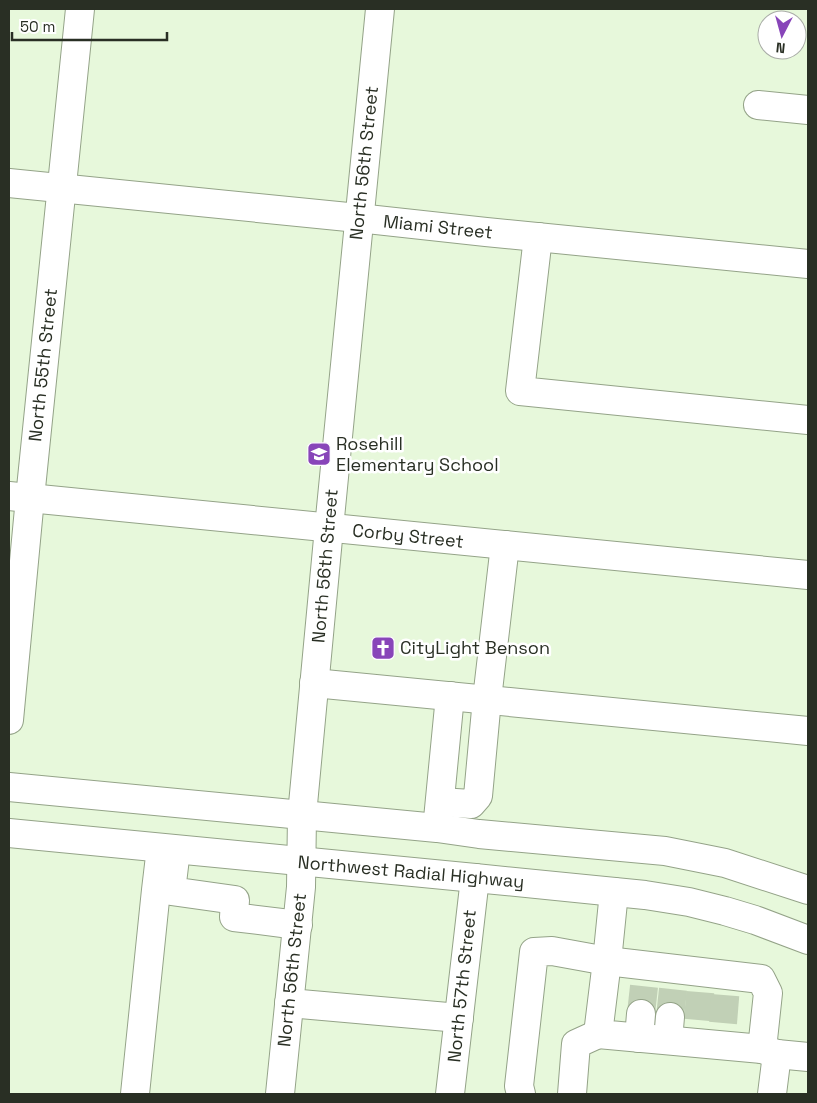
<svg xmlns="http://www.w3.org/2000/svg" width="817" height="1103" font-family="'Space Grotesk',sans-serif">
  <rect width="100%" height="100%" fill="#e7f8db"/>
  <g fill="none" stroke-linecap="round" stroke-linejoin="round">
    <g stroke="#c1d0b6" stroke-width="28" stroke-dasharray="28 14" stroke-linecap="butt">
      <path d="M641,1014L645,977"/>
      <path d="M670,1017L674,980"/>
      <path d="M698,1020L701,983"/>
      <path d="M723,1023L726,986"/>
    </g>
    <g stroke="#94a388" stroke-width="30">
      <g id="minor">
        <path d="M758,105L808,110"/>
        <path d="M9,183L358,218L486,232L808,264"/>
        <path d="M538,237L520,391L808,420"/>
        <path d="M9,496L808,575"/>
        <path d="M314,683L808,731"/>
        <path d="M9,720L30,498L80,9"/>
        <path d="M440,802L471,804L478,796L487,699L505,545"/>
        <path d="M438,819L450,696"/>
        <path d="M175,858L171,891L235,900L234,917L298,925"/>
        <path d="M614,892L607,961L598,1034L762,1049L777,1054L808,1057"/>
        <path d="M289,1003L459,1018"/>
        <path d="M639,1038L641,1014"/>
        <path d="M668,1040L670,1017"/>
        <path d="M135,1094L156,890L161,848"/>
        <path d="M280,1094L301,887L302,815L329,528L380,9"/>
        <path d="M450,1094L475,878"/>
        <path d="M521,1094L519,1086L534,952L552,951L607,961L761,979L768,993L762,1049"/>
        <path d="M572,1094L576,1044L598,1034"/>
        <path d="M772,1094L777,1054"/>
      </g>
    </g>
    <g stroke="#94a388" stroke-width="30">
      <g id="major">
        <path d="M9,787L302,815L437,828L479,834L665,851L725,863L808,890"/>
        <path d="M9,833L475,878L645,895L689,902L725,911L755,920L808,940"/>
      </g>
    </g>
    <use href="#minor" stroke="#fff" stroke-width="28"/>
    <use href="#major" stroke="#fff" stroke-width="28"/>
  </g>
  <defs>
    <g id="school-square" transform="scale(1.25)"><rect x="-9" y="-9" width="18" height="18" rx="4" fill="#8845b9" stroke="#fff"/><path d="M0-5L7-2L0 1L-7-2ZM-4 1L0 2.5L4 1V4Q0 6-4 4Z" fill="#fff"/></g>
    <g id="church-square" transform="scale(1.25)"><rect x="-9" y="-9" width="18" height="18" rx="4" fill="#8845b9" stroke="#fff"/><path d="M-1.2-6h2.4v3.5h3.3v2.4h-3.3V6h-2.4V-.1h-3.3v-2.4h3.3Z" fill="#fff"/></g>
  </defs>
  <g fill-rule="evenodd">
    <use href="#school-square" x="319" y="454"/>
    <use href="#church-square" x="383" y="648"/>
  </g>
  <g text-anchor="middle" stroke-width="5" stroke-linejoin="round" paint-order="stroke">
    <g font-size="18" fill="#292f24" stroke="#fff">
      <text transform="translate(364 163) rotate(-84)" y="6">North 56th Street</text>
      <text transform="translate(438 227) rotate(6)" y="6">Miami Street</text>
      <text transform="translate(43 365) rotate(-84)" y="6">North 55th Street</text>
      <text transform="translate(408 536) rotate(6)" y="6">Corby Street</text>
      <text transform="translate(325 566) rotate(-85)" y="6">North 56th Street</text>
      <text transform="translate(411 872) rotate(5)" y="6">Northwest Radial Highway</text>
      <text transform="translate(292 970) rotate(-84)" y="6">North 56th Street</text>
      <text transform="translate(462 986) rotate(-84)" y="6">North 57th Street</text>
    </g>
    <g font-size="18" fill="#292f24" stroke="#fff" text-anchor="start">
      <text x="336" y="450">Rosehill<tspan x="336" dy="21">Elementary School</tspan></text>
      <text x="400" y="654">CityLight Benson</text>
    </g>
  </g>
  <rect width="817" height="1103" fill="none" stroke="#292f24" stroke-width="20"/>
  <g transform="translate(782 35) rotate(186)"><circle r="24" fill="#ffffff" stroke="#a9aca7"/>
  <path d="M0-4L9 19L0 12L-9 19Z" fill="#8845b9"/>
  <text y="-8" font-size="14" font-weight="bold" text-anchor="middle" fill="#292f24">N</text>
  </g>
  <path d="M12 32v8h155v-8" fill="none" stroke="#292f24" stroke-width="2.5"/>
  <text x="20" y="32" font-size="15" fill="#292f24" stroke="#ffffff" stroke-width="4" paint-order="stroke">50 m</text>
</svg>
